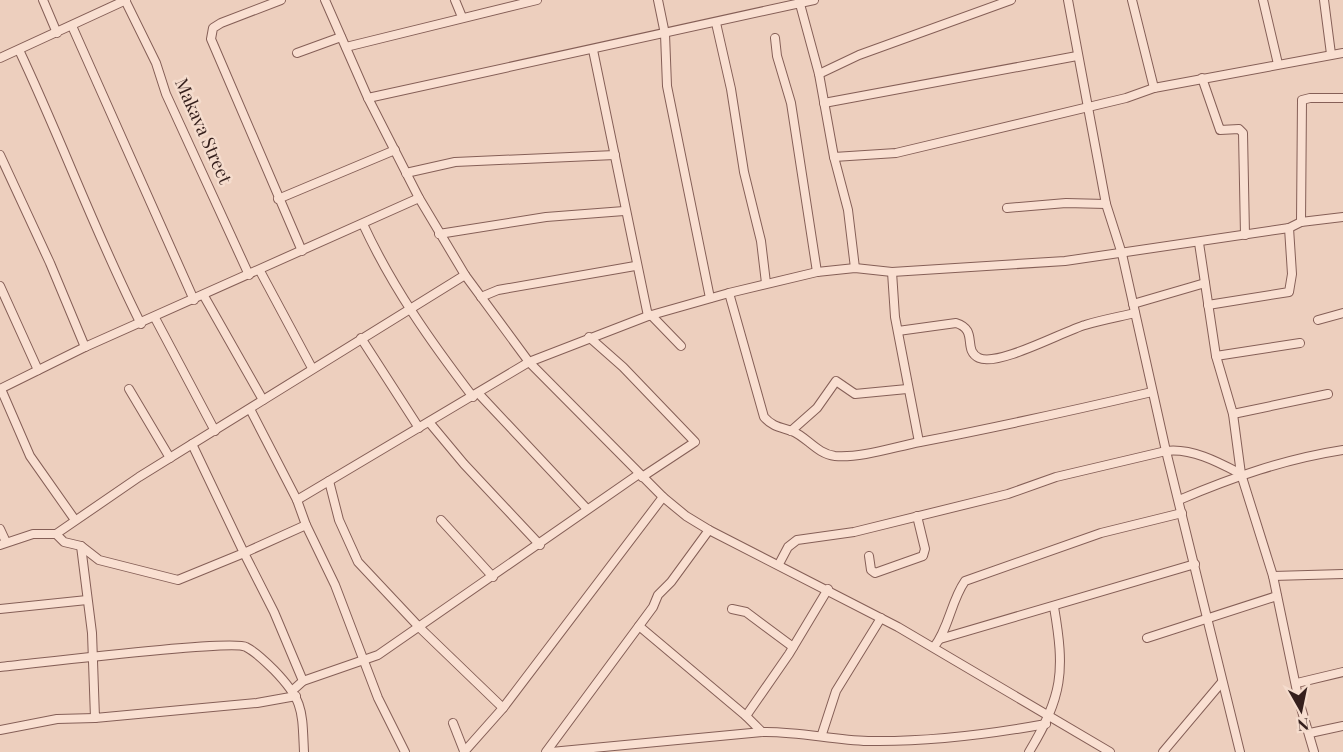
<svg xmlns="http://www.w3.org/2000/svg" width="1343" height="752" font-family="'Playfair Display',serif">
  <rect width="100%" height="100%" fill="#edcfbe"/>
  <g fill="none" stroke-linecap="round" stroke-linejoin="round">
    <g stroke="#855f57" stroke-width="10">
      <g id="minor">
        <path d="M43,0L57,33"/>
        <path d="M125,0L156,63L166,94L249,275"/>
        <path d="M281,0L221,23L213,28L211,39L302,251"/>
        <path d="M325,0L368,98L419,198L465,275L529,362L663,497L686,516L709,530L898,627L1110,752"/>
        <path d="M455,0L462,17"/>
        <path d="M658,0L665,34L667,86L710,298"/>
        <path d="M1068,0L1106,204L1122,254L1166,451L1240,752"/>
        <path d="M1132,0L1154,88"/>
        <path d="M1263,0L1278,64"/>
        <path d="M1324,0L1331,54"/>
        <path d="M800,4L819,74L834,157L848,210L855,268"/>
        <path d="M716,23L731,89L744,172L761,241L766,283"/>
        <path d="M72,26L194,300"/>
        <path d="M775,38L777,56L791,103L817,272"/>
        <path d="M346,47L537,0"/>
        <path d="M19,50C62,141 96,235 141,324"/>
        <path d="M593,50L648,316"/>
        <path d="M297,53L341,37"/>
        <path d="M0,58L126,0"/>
        <path d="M819,74L859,55L1011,0"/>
        <path d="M1202,78L1220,130L1239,129L1243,133L1245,235"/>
        <path d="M368,98L814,0"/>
        <path d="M824,103L1077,56"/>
        <path d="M0,155L50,263L85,347"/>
        <path d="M834,157L896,153L1126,98L1154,88L1343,53"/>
        <path d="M406,173L455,162L615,155"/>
        <path d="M278,199L395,150"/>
        <path d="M1007,208L1066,203L1106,204"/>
        <path d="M1301,222L1302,100L1310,98H1343"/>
        <path d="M363,224C392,287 431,342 473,397"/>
        <path d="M439,234L546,217L624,211"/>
        <path d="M1199,243L1216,356L1233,414L1241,474L1273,576L1299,701L1314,752"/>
        <path d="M260,271L312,368"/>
        <path d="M892,272L895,317L919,442"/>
        <path d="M0,286L38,370"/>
        <path d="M729,293L764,417C773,427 780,427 792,431C807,437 817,454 835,456C862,458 894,447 920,442C998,427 1075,410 1152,392"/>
        <path d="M204,296L263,400"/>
        <path d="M481,297L498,290L635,266"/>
        <path d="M1133,304L1205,283"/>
        <path d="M1208,305L1289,292L1292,274L1289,228"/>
        <path d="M651,315L681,346"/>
        <path d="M155,318L215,431"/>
        <path d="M1318,320L1343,313"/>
        <path d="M898,331L956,323C979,330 962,350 979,358C998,367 1064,331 1085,325C1101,320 1118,317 1135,313"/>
        <path d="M589,337L623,367L695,442L642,477"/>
        <path d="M361,338L419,428"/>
        <path d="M1216,356L1300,343"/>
        <path d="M0,389L85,347L419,198"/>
        <path d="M1,389L30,456L75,520"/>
        <path d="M129,389L170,458"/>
        <path d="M479,394L587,509"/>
        <path d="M250,409L297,500L306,525L335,585L378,698L405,752"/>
        <path d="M1233,414L1328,394"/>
        <path d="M429,422L464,464L540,545"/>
        <path d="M791,431L817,408L836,381L855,394L907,389"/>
        <path d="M329,481L339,520L358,562L420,628L503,708"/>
        <path d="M297,500L529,362L648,316L729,293L817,272L855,268L892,272L1065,261L1289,228L1301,222L1343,217"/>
        <path d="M1179,500C1233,477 1285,459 1343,450"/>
        <path d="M441,520L493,577"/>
        <path d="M0,529L6,542"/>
        <path d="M56,534L139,477L465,275"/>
        <path d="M0,545L33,534H56L64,542L81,546L99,560L178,580L244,553L192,444"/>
        <path d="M81,546L92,633L95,718L257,703L296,696"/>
        <path d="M869,556L871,570L875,573L923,556L925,549L917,516"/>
        <path d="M779,564L788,547L797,540L854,532L1008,494L1056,477L1166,451C1192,448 1218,462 1241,474"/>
        <path d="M1273,576L1343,574"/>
        <path d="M0,609L87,600"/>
        <path d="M732,609L746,612L793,647"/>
        <path d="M639,626L746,716L762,732"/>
        <path d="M1147,638L1277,596"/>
        <path d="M940,639L1195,564"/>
        <path d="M934,647C949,628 951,601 965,581L1101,533L1182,513"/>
        <path d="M0,667C31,664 232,639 246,647C256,652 266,662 274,670C304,701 302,710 304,752"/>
        <path d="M303,681L274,612L244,553L306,525"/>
        <path d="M1297,683L1343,672"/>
        <path d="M293,690L303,681L378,655L639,474"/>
        <path d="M746,716L789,654L828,589"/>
        <path d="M453,723L464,751"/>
        <path d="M0,730L57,719L95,718"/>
        <path d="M1310,733L1343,726"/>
        <path d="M822,734L836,691L881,618"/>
        <path d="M464,752L503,708L663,497"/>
        <path d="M546,752L653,607L658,595L671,582L709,530"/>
        <path d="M551,752L762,732C798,731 832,740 868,741C923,742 991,734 1046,724"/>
        <path d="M1029,752C1063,696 1065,671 1054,607"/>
        <path d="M1163,752L1222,682"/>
      </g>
    </g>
    <use href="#minor" stroke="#f9dfd1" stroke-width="8"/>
  </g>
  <g text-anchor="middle" stroke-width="5" stroke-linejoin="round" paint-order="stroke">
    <g font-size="18" fill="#351f1c" stroke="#f5dccd">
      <text transform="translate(203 131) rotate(66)" y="6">Makava Street</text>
    </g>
  </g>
  <g transform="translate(1301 710) rotate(171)" stroke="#f5dccd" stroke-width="4.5" paint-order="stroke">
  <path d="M0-4.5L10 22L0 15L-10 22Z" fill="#351f1c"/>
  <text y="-9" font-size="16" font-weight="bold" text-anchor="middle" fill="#351f1c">N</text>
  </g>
</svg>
